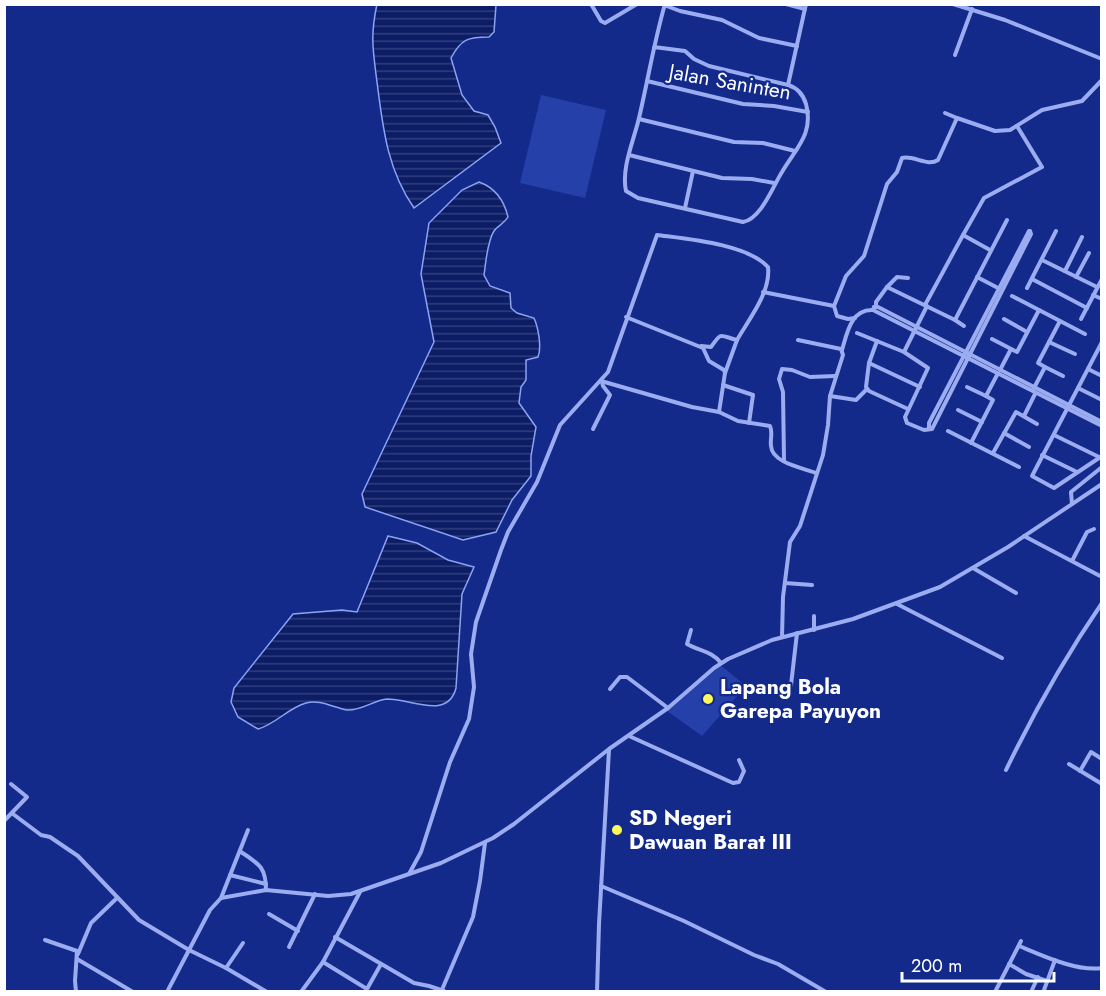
<svg xmlns="http://www.w3.org/2000/svg" width="1106" height="996" font-family="Jost,sans-serif">
  <defs>
    <pattern id="water-rules" width="6" height="5" patternUnits="userSpaceOnUse" patternTransform="scale(1.5)"><rect width="6" height="5" fill="#0c1d66"/><path d="M0 2.5h6" fill="none" stroke="#303f7d"/></pattern>
  </defs>
  <rect width="100%" height="100%" fill="#132a8a"/>
  <g fill="#2540a9">
    <path d="M541,95L606,110L585,198L520,183Z"/>
    <path d="M719,664L746,686L702,736L667,711Z"/>
  </g>
  <g fill="url(#water-rules)" stroke="#8ca3f3" stroke-width="1.5">
    <path d="M377,4L496,5L494,32L489,37C468,37 461,39 451,58L462,95L474,111L488,115L495,127L501,143L414,208C387,169 383,128 377,82C373,50 370,37 377,4Z"/>
    <path d="M479,182C496,188 504,200 508,217C504,224 498,225 494,231C487,242 486,262 484,275L490,286L510,293L511,308L517,313L534,318C538,327 542,347 538,357L526,360V380L521,387L519,403L536,427L531,456V476L512,500L496,532L463,540L365,507L362,494L434,342L421,274L429,223L462,190Z"/>
    <path d="M388,536L417,543L448,560L474,567L462,594L456,688C448,720 411,699 387,699C374,700 361,711 347,710C334,708 320,699 306,703C288,708 276,724 258,729L238,717L231,702L234,688L293,614L342,610L357,612Z"/>
  </g>
  <g fill="none" stroke-linecap="round" stroke-linejoin="round">
    <g stroke="#9bacf0" stroke-width="4">
      <path d="M591,4L601,21L605,23L637,4"/>
      <path d="M786,4L805,9"/>
      <path d="M953,4L1005,20L1102,59"/>
      <path d="M664,5L680,11L722,20L759,38L797,46"/>
      <path d="M654,47L685,51L694,59L709,66L788,85C798,88 803,94 806,104C814,134 796,148 782,172C773,186 761,219 743,222L638,198L626,191C621,168 634,140 639,118C648,80 654,42 665,4"/>
      <path d="M955,55L972,9"/>
      <path d="M647,81L743,104L774,106L808,112"/>
      <path d="M788,85L806,4"/>
      <path d="M945,113L957,118"/>
      <path d="M639,119L734,142L763,143L795,151"/>
      <path d="M629,155L722,178L752,179L774,183"/>
      <path d="M685,208L693,171"/>
      <path d="M963,235L984,198L1042,167L1017,126"/>
      <path d="M1042,260L1097,287"/>
      <path d="M1065,271L1082,237"/>
      <path d="M977,277L998,288"/>
      <path d="M1076,277L1089,253"/>
      <path d="M908,278L897,277L887,287L955,320L1007,220"/>
      <path d="M1032,279L1087,308"/>
      <path d="M1027,288L1056,231"/>
      <path d="M763,292L834,306"/>
      <path d="M1093,295L1102,299"/>
      <path d="M1012,296L1085,334"/>
      <path d="M925,305L963,235L990,250"/>
      <path d="M876,306V302L887,287"/>
      <path d="M874,307L873,310L1102,426"/>
      <path d="M874,307H878L1102,422"/>
      <path d="M626,317L703,348L709,361L724,370L725,373L719,412"/>
      <path d="M855,318L848,319L837,316L834,306L846,276L864,256L887,184L897,172L902,158C914,155 927,167 938,160L957,118L995,131L1010,130L1042,110L1082,101L1102,80"/>
      <path d="M1004,319L1027,332"/>
      <path d="M1081,319L1102,279"/>
      <path d="M955,320L964,326"/>
      <path d="M857,333L904,352L928,368L905,417L907,423L924,430L932,429L1031,234L1030,231"/>
      <path d="M992,339L1017,352L1039,310"/>
      <path d="M877,341L869,363L866,387L869,391L908,409"/>
      <path d="M1049,342L1075,354"/>
      <path d="M1102,342L1032,476L1054,488L1102,456"/>
      <path d="M842,350C847,333 851,309 873,310"/>
      <path d="M904,352L927,306"/>
      <path d="M869,363L920,387"/>
      <path d="M1045,367L1063,376"/>
      <path d="M1088,369L1102,376"/>
      <path d="M1000,370L1011,349"/>
      <path d="M725,373L737,340"/>
      <path d="M601,381L692,407L719,412L738,421L770,426C773,433 770,438 771,446C772,463 803,468 816,473"/>
      <path d="M723,385L753,395L749,423"/>
      <path d="M967,387L986,396"/>
      <path d="M1034,388L1045,367L1038,363L1060,321"/>
      <path d="M1078,388L1102,400"/>
      <path d="M830,396L856,400L867,389"/>
      <path d="M958,410L982,422"/>
      <path d="M1024,416L1035,394"/>
      <path d="M593,429L610,395L603,386L602,382"/>
      <path d="M929,429V423L1029,231"/>
      <path d="M948,431L1019,467"/>
      <path d="M1004,433L1029,447"/>
      <path d="M1054,435L1099,457"/>
      <path d="M971,443L993,400L986,396L997,375"/>
      <path d="M993,453L1016,412L1037,424"/>
      <path d="M1042,455L1077,472"/>
      <path d="M784,460L783,392L779,379L782,369L792,370L810,377L835,376"/>
      <path d="M1072,504L1071,492L1102,467"/>
      <path d="M1024,536L1102,577"/>
      <path d="M1072,561L1087,532L1094,529"/>
      <path d="M973,568L1016,593"/>
      <path d="M785,583L812,585"/>
      <path d="M897,604L1002,658"/>
      <path d="M691,630L687,644C699,651 712,651 721,663"/>
      <path d="M814,630V616"/>
      <path d="M782,637L783,597L790,542L800,526L823,455L828,425L830,396L843,355L841,349L798,340"/>
      <path d="M791,685L797,633"/>
      <path d="M610,689L620,677H627L668,708"/>
      <path d="M629,736L733,783L739,782L744,771L739,760"/>
      <path d="M1069,764L1102,784"/>
      <path d="M1006,770C1034,712 1065,657 1102,603"/>
      <path d="M1080,771L1091,752L1102,759"/>
      <path d="M13,814L41,835L50,837L78,856L139,920L189,950L226,968L267,992"/>
      <path d="M4,821L27,797L11,784"/>
      <path d="M241,852C259,864 266,867 266,890"/>
      <path d="M409,874L421,852L450,762L469,719L474,687L471,654L476,622L501,550L508,532L537,482L560,425L608,372L657,235C687,239 747,244 768,267C771,292 749,319 737,340C718,335 722,332 711,347L701,346"/>
      <path d="M230,875L266,884"/>
      <path d="M601,886L684,921L754,955L778,964L826,992"/>
      <path d="M221,898L248,830"/>
      <path d="M269,914L298,931"/>
      <path d="M335,937L414,983L429,986L444,991"/>
      <path d="M45,940L77,951L75,981L76,992"/>
      <path d="M1019,946C1041,955 1077,972 1102,968"/>
      <path d="M289,947L315,894"/>
      <path d="M78,954L91,923L117,898"/>
      <path d="M77,959L133,992"/>
      <path d="M323,962L367,989L381,964"/>
      <path d="M1009,964L1026,974L1047,981"/>
      <path d="M226,968L243,943"/>
      <path d="M1044,990L1055,960"/>
      <path d="M167,992L210,910L221,898L266,890L328,896L351,894L441,863L468,850L493,838L514,824L609,749L668,708L714,668L728,659L772,640L853,619L940,587L1008,547L1102,484"/>
      <path d="M301,992L323,962L360,892"/>
      <path d="M441,992L473,917L480,881L485,843"/>
      <path d="M597,992L599,924L609,750"/>
      <path d="M995,992L1021,941"/>
      <path d="M1031,992L1038,977"/>
    </g>
  </g>
  <g fill="#fff859" stroke="#132a8a" stroke-width="2">
    <circle cx="708" cy="699" r="6"/>
    <circle cx="617" cy="830" r="6"/>
  </g>
  <g text-anchor="middle" stroke-width="4.5" stroke-linejoin="round" paint-order="stroke">
    <g font-size="21" fill="#fff" stroke="#132a8a">
      <text transform="translate(730 82) rotate(10)" y="7">Jalan Saninten</text>
    </g>
    <g font-size="21" font-weight="bold" fill="#fff" stroke="#132a8a" text-anchor="start">
      <text x="720" y="694">Lapang Bola<tspan x="720" dy="24">Garepa Payuyon</tspan></text>
      <text x="629" y="825">SD Negeri<tspan x="629" dy="24">Dawuan Barat III</tspan></text>
    </g>
  </g>
  <rect width="1106" height="996" fill="none" stroke="#ffffff" stroke-width="12"/>
  <path d="M902 972v9h152v-9" fill="none" stroke="#ffffff" stroke-width="3"/>
  <text x="911" y="972" font-size="18" fill="#ffffff" stroke="#132a8a" stroke-width="4.5" paint-order="stroke">200 m</text>
</svg>
